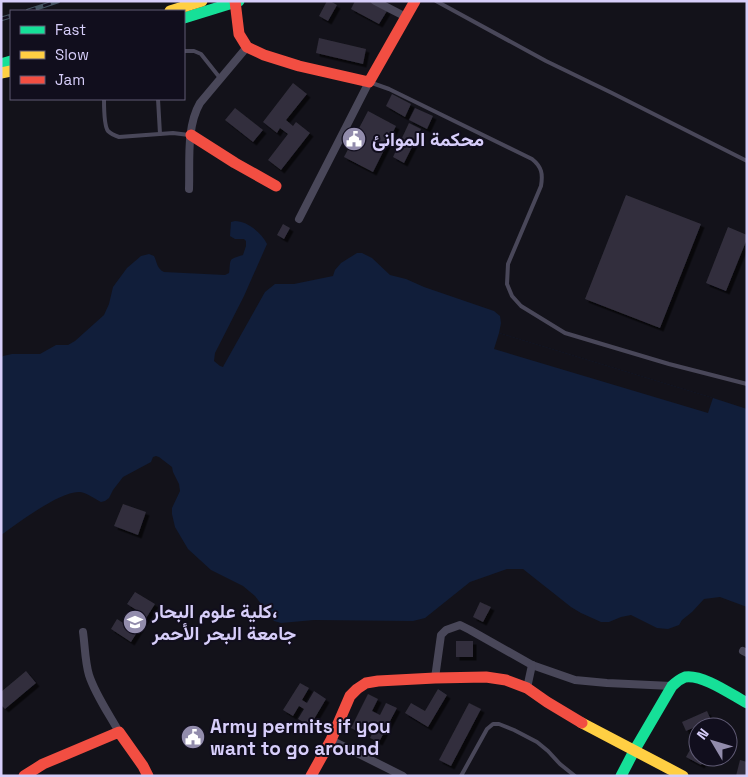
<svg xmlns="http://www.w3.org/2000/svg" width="748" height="777" font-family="'Space Grotesk',Vazirmatn,sans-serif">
  <defs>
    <filter id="shadow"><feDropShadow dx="3.5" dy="3.5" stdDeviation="0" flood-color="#0009"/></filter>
  </defs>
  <rect width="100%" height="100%" fill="#13121a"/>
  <path fill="#111e3a" d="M235,221C247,221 262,233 267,244L244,296L215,353L214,361L220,366L223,367L224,365L265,292L275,284H294L333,276L335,270L341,263L357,253H362L372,258L390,275L406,279L424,287L494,311L500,316L501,323L499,333L713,398L747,409V607L720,597L704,599L692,612L682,620L679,625L668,629L657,628L631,615L621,617L609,622H601L581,613L571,607L523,569H507L470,582L425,618L413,621L314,620L281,623L274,621L255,596L243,586L211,570L188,549L175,527L172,514V508L180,491L179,484L173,472L172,467L159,457L156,456L153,457L151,462L123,477L113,490L109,498L105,501L101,502C95,499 87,493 80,492C61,490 17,524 1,535V358L3,356L12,354H40L56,345H68L75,341L104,315L109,304L113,287L127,268L141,256L149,254L154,256C157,262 157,269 164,272L225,275L229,273C230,270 229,261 232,259C235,257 240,256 243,255L246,246V241L244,239H235L230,236L231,222Z"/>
  <path fill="#13121a" d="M499,333L713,398L708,413L494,349Z"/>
  <g fill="#322f3c" filter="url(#shadow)">
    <path d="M327,1H330L337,5L328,21L319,16Z"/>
    <path d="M355,1H370L387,11L379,24L351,9Z"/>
    <path d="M319,38L366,49L363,64L316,53Z"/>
    <path d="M293,83L307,94L286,120L293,126L296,122L310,133L281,170L268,160L288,134L280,128L277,133L263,122Z"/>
    <path d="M392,94L411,104L405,117L386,106Z"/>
    <path d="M235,108L263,130L253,142L225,120Z"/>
    <path d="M415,108L433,116L427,129L409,120Z"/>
    <path d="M368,111L396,126L373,172L344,157Z"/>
    <path d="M409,123L421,129L404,163L393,157Z"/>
    <path d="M626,195L701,224L660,328L585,299Z"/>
    <path d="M283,224L290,228L284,239L277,235Z"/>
    <path d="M728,227L747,235V239L726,291L706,283Z"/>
    <path d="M123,504L146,512L138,535L114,526Z"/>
    <path d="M135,592L155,604L131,642L111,629L117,619L128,626L138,611L127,604Z"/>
    <path d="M480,602L491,607L483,622L473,617Z"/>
    <rect x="456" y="641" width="17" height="16"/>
    <path d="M26,671L36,683L5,709L1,705V692Z"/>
    <path d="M300,683L309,688L302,700L307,703L314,691L326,699L310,726L298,719L304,709L299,706L293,716L283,710Z"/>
    <path d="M438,689L447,695L428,727L405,713L411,703L425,711Z"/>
    <path d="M368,694L378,699L372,711L380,715L386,703L397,708L379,742L370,738L375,728L366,724L361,733L351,728Z"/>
    <path d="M469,703L481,709L451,766L439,760Z"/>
    <path d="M707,711L711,720L686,731L682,722Z"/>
    <path d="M698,735V757H706L701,765L686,757Z"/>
    <path d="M740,760L747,762V776H736Z"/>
  </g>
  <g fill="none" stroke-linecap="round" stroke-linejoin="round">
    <g stroke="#494759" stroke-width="4">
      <path d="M436,1L546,61L612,93L747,161"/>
      <path d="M184,51H194L201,54L220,78"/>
      <path d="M372,83L389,89L532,159C542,167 543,174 541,186L508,264L507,284L512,296L521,306L565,333L669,364L747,384"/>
      <path d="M104,99C104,106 104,126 108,131C111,134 116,136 119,137L173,133L189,135"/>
      <path d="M158,99L160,134"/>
      <path d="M461,776L487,729L493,724H499L514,730L537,742L548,751L560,764L575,776"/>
    </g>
    <g stroke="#494759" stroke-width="8">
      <path d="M375,1L406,17"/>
      <path d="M189,189C190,162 186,127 200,103L247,47"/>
      <path d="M299,219L369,82"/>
      <path d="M83,632C85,646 85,662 89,675C95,694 109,714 119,732"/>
      <path d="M743,651L747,653"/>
      <path d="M435,678L441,635L446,630L460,625L470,630L532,665L575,680L607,683L672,686"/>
      <path d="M527,688L532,665"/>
      <path d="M331,740L403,776"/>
    </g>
    <g stroke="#16e098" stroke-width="11">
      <path d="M184,18L239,1"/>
      <path d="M1,64L11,61"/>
      <path d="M621,776L634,751L672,686C676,682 680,679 685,677C703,674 732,695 747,703"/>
    </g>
    <g stroke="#ffcf43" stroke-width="11">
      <path d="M170,11L202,1"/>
      <path d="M1,73L11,71"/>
      <path d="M582,723L683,776"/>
    </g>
    <g stroke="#f24e42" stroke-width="11">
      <path d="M235,1L239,34L247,47L264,55L299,66L369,82L415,1"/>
      <path d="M191,135L235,163L276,186"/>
      <path d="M24,776L43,764L119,732L143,766L148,776"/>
      <path d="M311,776L331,740L350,696L357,689L366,683L378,681L435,678L486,677L506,680L527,688L547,702L582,723"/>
    </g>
    <g stroke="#435361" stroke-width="4.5">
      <g id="rail">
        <path d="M28,11L58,1"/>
        <path d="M1,19L11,16"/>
      </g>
    </g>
    <use href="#rail" stroke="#110e1d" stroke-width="2.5" stroke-dasharray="8" stroke-linecap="butt"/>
  </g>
  <defs>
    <g id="civic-disc" transform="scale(1.25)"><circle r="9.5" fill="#928cac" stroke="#110e1d"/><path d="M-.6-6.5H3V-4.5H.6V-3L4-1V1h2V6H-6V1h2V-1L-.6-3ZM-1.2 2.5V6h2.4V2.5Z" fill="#fff"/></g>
    <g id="university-disc" transform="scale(1.25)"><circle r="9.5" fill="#928cac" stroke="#110e1d"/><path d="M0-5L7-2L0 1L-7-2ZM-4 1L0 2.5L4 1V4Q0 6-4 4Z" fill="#fff"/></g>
  </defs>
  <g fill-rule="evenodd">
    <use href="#civic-disc" x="354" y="139"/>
    <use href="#university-disc" x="135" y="622"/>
    <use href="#civic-disc" x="193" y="737"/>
  </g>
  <g text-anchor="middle" stroke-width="4" stroke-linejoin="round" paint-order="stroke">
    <g font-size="19" font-weight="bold" fill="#d7cefa" stroke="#110e1d" text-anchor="start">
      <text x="372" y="146">محكمة الموانئ</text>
      <text x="152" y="618">كلية علوم البحار،<tspan x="152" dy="22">جامعة البحر الأحمر</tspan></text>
      <text x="210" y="733">Army permits if you<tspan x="210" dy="22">want to go around</tspan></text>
    </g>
  </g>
  <rect width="748" height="777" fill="none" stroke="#d7cefa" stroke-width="5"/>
  <rect x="10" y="10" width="175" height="90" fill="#110e1d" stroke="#605b75"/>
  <rect x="20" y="26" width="25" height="8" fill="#16e098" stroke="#605b75"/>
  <text x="55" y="35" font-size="15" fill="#d7cefa">Fast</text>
  <rect x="20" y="51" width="25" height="8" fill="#ffcf43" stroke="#605b75"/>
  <text x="55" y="60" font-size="15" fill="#d7cefa">Slow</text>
  <rect x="20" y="76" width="25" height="8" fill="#f24e42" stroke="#605b75"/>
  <text x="55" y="85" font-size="15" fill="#d7cefa">Jam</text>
  <g transform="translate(713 742) rotate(308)"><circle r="24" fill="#110e1d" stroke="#605b75"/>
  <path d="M0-4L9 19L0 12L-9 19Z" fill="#928cac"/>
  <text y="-8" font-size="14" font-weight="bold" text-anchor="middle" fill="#d7cefa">N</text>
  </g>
</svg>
